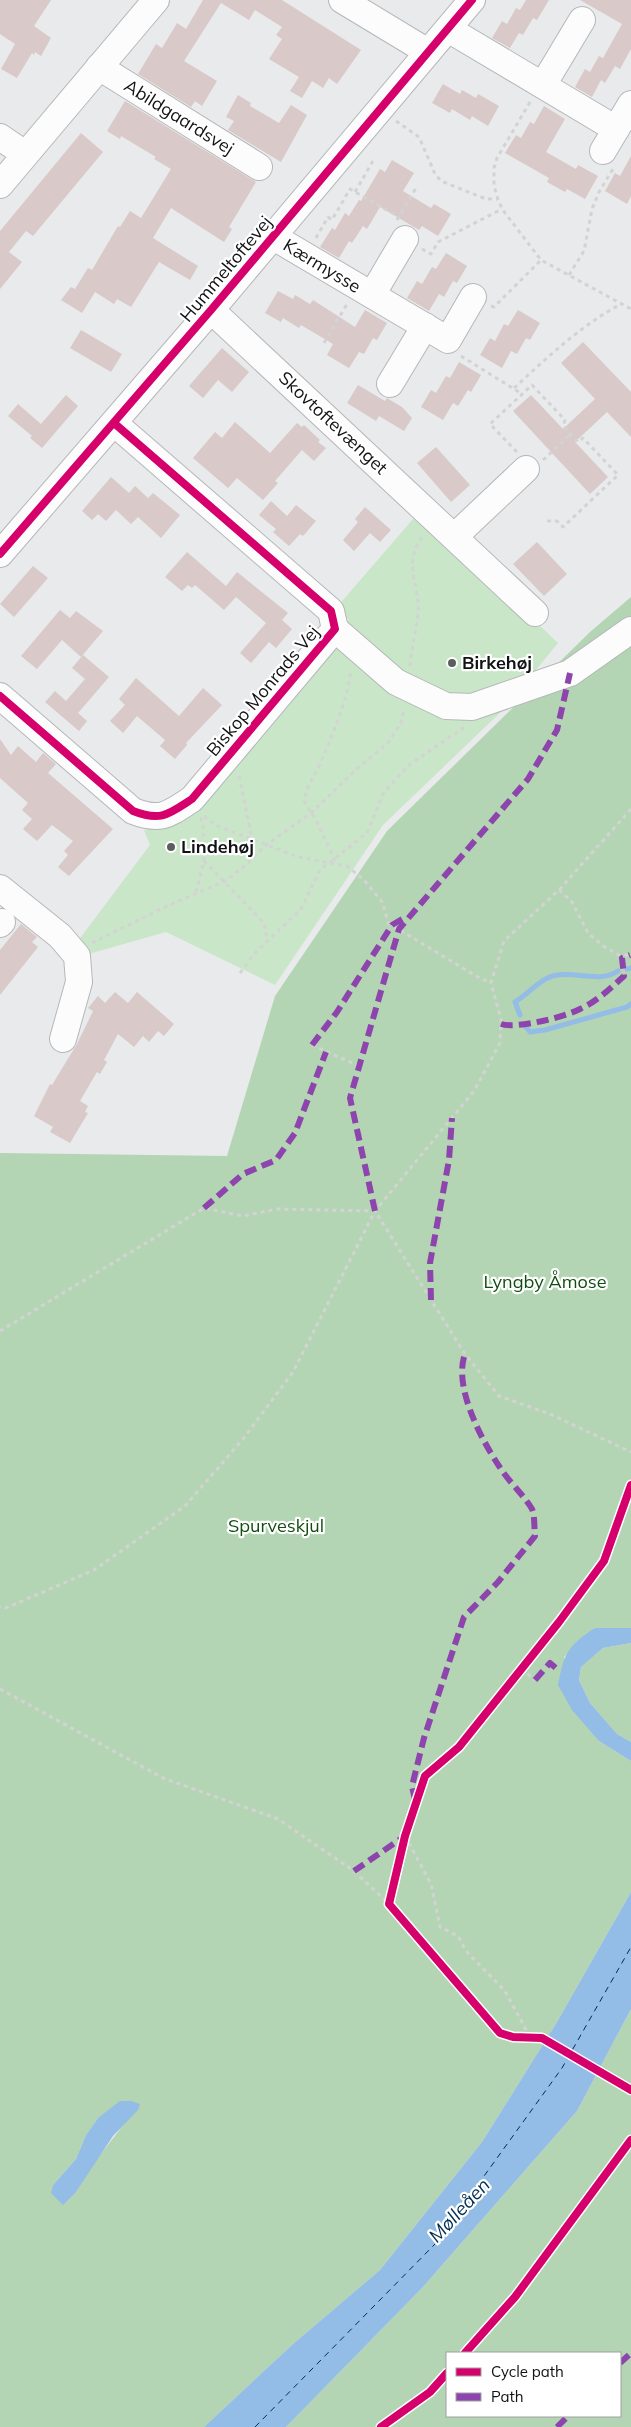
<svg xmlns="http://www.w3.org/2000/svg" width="631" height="2427" font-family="Mulish,sans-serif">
  <rect width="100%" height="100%" fill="#e8eaec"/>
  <path fill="#c9e7c8" d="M420,511L558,643L504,709L383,825L275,985L166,932L85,955L78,941L150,845L144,830L168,828L194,808L349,620L336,608Z"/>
  <g fill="#b4d5b3" fill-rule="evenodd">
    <path d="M631,597V1628H595L564,1657L599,1741L631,1761V1892L557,2022L482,2142L380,2270L293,2344L204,2427H0V1153L227,1156L275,996L387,831L590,632ZM98,2118L124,2124L94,2163L76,2192L53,2185L76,2159L86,2135Z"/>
    <path d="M631,1643V1742L617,1734L590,1703L579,1680L581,1667L603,1648Z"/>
    <path d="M631,2009V2427H286L422,2288L577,2111ZM447,2353H620V2416H447Z"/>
  </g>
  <g fill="#93bce6">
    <path d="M595,1628H631V1643L603,1648L581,1667L579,1680L590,1703L617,1734L631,1742V1761L599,1741L572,1710L558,1685C564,1654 567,1646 595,1628Z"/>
    <path d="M631,1892V2009L577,2111L422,2288L286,2427H204L293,2344L380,2270L482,2142L557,2022Z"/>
    <path d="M120,2101H131L140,2104L138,2110L113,2136L76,2192L63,2205L51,2193L53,2185L76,2159L86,2135L98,2118Z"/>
  </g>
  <path fill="#e8eaec" d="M545,2037L602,2068L599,2075L541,2043Z"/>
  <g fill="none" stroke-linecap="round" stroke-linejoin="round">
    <g stroke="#93bce6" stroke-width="5">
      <path d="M627,969L631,968"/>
      <path d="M520,1015L515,1002C529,994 541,977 557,975C576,972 601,983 618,971"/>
      <path d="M525,1026L530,1032L545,1030L627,1007L631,1004"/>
    </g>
    <path stroke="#002d52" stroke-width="1" stroke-dasharray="6 5" stroke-linecap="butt" d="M255,2427L435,2244L562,2068L631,1947"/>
  </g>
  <g fill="#d9cac9">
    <path d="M0,0H51L34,26L51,38L41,56L35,52L34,55L32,53L17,78L1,69L15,44L0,34Z"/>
    <path d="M203,0H282L361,50L337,84L329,78L323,88L312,81L302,98L290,91L299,77L269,59L282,39L276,35L282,27L255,10L249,20L221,3L184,61L217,81L202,106L195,101L191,107L138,74L156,44L162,48L177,23L186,29Z"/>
    <path d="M526,0H549L537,20L533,18L523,35L519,33L510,48L492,38L502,21L507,24L516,8L520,10Z"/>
    <path d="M580,0H631V49L620,69L615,66L605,83L601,80L592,97L575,87L585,69L590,72L599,56L603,58L622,24Z"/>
    <path d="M443,84L460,94L462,90L476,98L478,94L499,106L488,126L472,116L470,120L452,109L450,113L432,103Z"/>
    <path d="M238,95L251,103L250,106L279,123L291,105L307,115L281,162L228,130L234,121L226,117Z"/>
    <path d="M125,101L256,182L229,227L232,229L224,242L171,208L153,238L198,266L190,280L159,262L131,307L117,299L114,304L95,292L82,313L61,300L71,287L75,289L88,268L92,270L118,226L120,227L130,211L141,218L171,169L154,159L156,157L121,136L120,139L107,131Z"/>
    <path d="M544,106L565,119L546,152L576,169L578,165L598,176L585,199L567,189L565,192L547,182L549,178L505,153L516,135L521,138L530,122L534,124Z"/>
    <path d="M81,133L103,152L33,236L26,231L9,252L22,262L0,289V231Z"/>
    <path d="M631,156V196L627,204L605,191L615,173L620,176Z"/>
    <path d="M392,160L414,173L403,191L431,208L434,204L451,214L438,236L422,226L419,230L380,207L367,229L363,226L352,243L349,241L339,258L320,247L332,228L335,230L345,213L349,216L359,200L361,201L380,169L385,172Z"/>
    <path d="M446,253L467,266L457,283L453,281L444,297L439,294L429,311L407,298L417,281L422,284L432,267L436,269Z"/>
    <path d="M278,291L293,299L295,295L310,304L313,300L355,327L365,310L387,323L377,340L373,338L364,354L359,352L349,368L327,355L333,344L301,325L299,328L283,318L281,322L265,313Z"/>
    <path d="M518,310L540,323L530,340L526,338L517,354L511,351L502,368L480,355L490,338L495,341L504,324L508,326Z"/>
    <path d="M81,330L122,354L111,372L70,348Z"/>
    <path d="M583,342L631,392V437L607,412L575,442L608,477L590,494L513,411L531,395L563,429L595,399L561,363Z"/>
    <path d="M222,348L249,372L232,392L218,380L203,398L189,386Z"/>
    <path d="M459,362L481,375L471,392L468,390L458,406L453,403L443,420L421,407L431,390L436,393L446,376L450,378Z"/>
    <path d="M358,385L385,401L387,398L402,407L412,418L404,431L379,416L376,421L347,403Z"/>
    <path d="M66,395L78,406L42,448L30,438L32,436L8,416L18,404L41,424Z"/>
    <path d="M235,422L270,453L297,423L302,427L304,425L320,440L318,442L326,448L314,461L302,450L275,481L278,483L263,500L237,478L228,488L193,458L215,432L222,438Z"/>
    <path d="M436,447L470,485L451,502L417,463Z"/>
    <path d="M111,477L129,493L135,486L148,498L153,493L180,515L161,538L138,517L131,524L116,510L106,521L98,514L92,520L82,511Z"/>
    <path d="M271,501L287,516L296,505L316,521L303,536L300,534L289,546L273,532L276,529L259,515Z"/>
    <path d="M365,507L391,530L380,542L370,533L354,551L343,540L358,522L355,519Z"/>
    <path d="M537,542L567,574L544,596L513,564Z"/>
    <path d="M187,552L226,586L237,572L288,613L282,620L292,629L276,648L269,642L251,663L240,653L266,623L236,597L224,610L195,585L192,588L188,585L182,591L165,577Z"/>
    <path d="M33,566L48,578L14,617L0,604Z"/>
    <path d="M60,610L70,618L76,611L103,631L81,657L62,640L37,669L21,656Z"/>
    <path d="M83,655L109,677L78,713L87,721L79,731L45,702L55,691L66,701L85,679L72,668Z"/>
    <path d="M136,678L179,716L203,688L222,705L186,743L187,745L175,759L160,746L165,740L137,716L123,733L110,721L125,705L119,699Z"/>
    <path d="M0,739L11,755L18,746L36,762L43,753L56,764L48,773L113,829L69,876L58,867L68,855L64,851L73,841L52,825L37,841L23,829L32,819L22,810L28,803L0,778Z"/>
    <path d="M21,924L37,937L32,942L38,947L0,995V950Z"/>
    <path d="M115,992L128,1003L137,992L174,1024L164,1036L158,1031L149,1042L143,1036L134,1047L118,1034L104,1060L107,1062L100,1074L97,1072L80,1101L88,1106L85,1112L88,1113L70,1143L50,1132L53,1127L34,1116L50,1084L52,1085L77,1044L93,1011L88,1008L98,996L105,1003Z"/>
  </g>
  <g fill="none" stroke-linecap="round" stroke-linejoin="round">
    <g stroke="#b5b7b9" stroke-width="28">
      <g id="minor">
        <path d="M342,0L428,52"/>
        <path d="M448,29L616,129"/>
        <path d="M99,67L259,167"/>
        <path d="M543,85L582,20"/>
        <path d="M0,137L25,154"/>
        <path d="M603,151L631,104"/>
        <path d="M0,185L156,0"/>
        <path d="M272,236L448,340L473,297"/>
        <path d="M372,295L405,239"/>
        <path d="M211,310L535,613"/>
        <path d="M390,384L425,326"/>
        <path d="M454,537L526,469"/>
        <path d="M0,554L211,310L472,0"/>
        <path d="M335,629L396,682L446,706L472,707L570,673L631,630"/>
        <path d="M0,696L133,811C161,822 169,814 192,799L335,629L331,611L114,423"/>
        <path d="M0,888L60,936L77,956L79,982L63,1039"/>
        <path d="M0,924L2,922"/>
      </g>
    </g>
    <g stroke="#d3d3d3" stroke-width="3" stroke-dasharray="4 4" stroke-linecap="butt">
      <path d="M530,102L497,158L494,168V186L498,199L502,209L541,260L631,309"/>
      <path d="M396,121L419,137L435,174L441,181L486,199H498"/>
      <path d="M355,192L373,161"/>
      <path d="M397,220L416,188"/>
      <path d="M316,238L328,217L332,220L350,189L399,217"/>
      <path d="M422,249L431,254L438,242L502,209"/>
      <path d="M569,275L584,251L592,209L599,192L613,169"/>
      <path d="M491,306L494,307L541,260"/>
      <path d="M324,343L347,304"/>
      <path d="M461,356L522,394"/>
      <path d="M514,388C548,357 580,326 621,304"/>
      <path d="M517,452L490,424L532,385L565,420L563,426L578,442L583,438L618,475L563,527L557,521H546"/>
      <path d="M543,460L570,435"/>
      <path d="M410,666C411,649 416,632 418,615C421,585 401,564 423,536"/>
      <path d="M239,776L252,838"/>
      <path d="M631,809L559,890L504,941L491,983L501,1019L500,1043L474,1091L375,1211L465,1354L499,1396L550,1414L631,1452"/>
      <path d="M204,816L215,825L298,857L347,866L364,880L383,903L388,923L476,976L491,983"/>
      <path d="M204,861L264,923L267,939"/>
      <path d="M335,861L317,822L304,801C306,787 315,775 321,762C333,733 347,701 351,670"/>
      <path d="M559,890L572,902L588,933L603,946L619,955H631"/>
      <path d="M196,892L204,861L203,823L200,817"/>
      <path d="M92,943L165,907L225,881L246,865L266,845L311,813L360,766L387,744L401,723L404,709"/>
      <path d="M240,973L254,954L301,909L320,870L367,833L384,792L410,764L465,727"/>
      <path d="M312,1045L359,1066"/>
      <path d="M0,1331L204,1208L243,1216L277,1209L375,1211L293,1372L243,1439L185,1506L94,1570L6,1608L0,1607"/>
      <path d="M521,1669L535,1680"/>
      <path d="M0,1689L163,1778L278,1819L354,1871L389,1904"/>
      <path d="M405,1836L431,1884L440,1927L458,1936L466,1951L505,1991L530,2037"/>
    </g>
    <use href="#minor" stroke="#fcfcfc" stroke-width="26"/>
    <g stroke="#8e44ad" stroke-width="6" stroke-dasharray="12 6" stroke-linecap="butt">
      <path d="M501,1024C516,1029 565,1017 580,1009C596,1002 611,988 624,976L622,958L630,955"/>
      <path d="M312,1045L337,1012L392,925L406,917"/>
      <path d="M204,1208L243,1174L276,1160L295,1133L326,1052"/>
      <path d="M375,1211L350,1098L399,929L528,779L557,730L570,673"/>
      <path d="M431,1300L430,1263L449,1160L452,1118"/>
      <path d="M535,1680L550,1663L557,1669"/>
      <path d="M415,1800L412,1786L424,1738L464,1617L498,1582L535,1536C534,1528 535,1516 532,1509C523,1494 508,1481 499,1466C481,1439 453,1386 465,1354"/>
      <path d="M354,1871L405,1836"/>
      <path d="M620,2363L631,2353"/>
      <path d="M557,2427L568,2416"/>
    </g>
    <g stroke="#fff" stroke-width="11">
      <g id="cycleway">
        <path d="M0,554L211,310L472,0"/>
        <path d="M0,696L133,811C161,822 169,814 192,799L335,629L331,611L114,423"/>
        <path d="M631,1485L604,1561L559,1622L459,1747L425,1776L405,1836L389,1904L500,2033L513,2037L542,2038L631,2090"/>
        <path d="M465,2353L515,2297L631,2140"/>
        <path d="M381,2427L430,2392L447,2373"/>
      </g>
    </g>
    <use href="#cycleway" stroke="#d6006c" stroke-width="8"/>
  </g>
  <g fill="#5c5e5f" stroke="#fff" stroke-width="2">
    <circle cx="452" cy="663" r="5"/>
    <circle cx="171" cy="847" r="5"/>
  </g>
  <g text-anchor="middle" stroke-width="4.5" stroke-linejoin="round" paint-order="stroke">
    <g font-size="18" fill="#111213" stroke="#fff">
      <text transform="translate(179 117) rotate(32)" y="6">Abildgaardsvej</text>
      <text transform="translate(322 266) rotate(31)" y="6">Kærmysse</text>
      <text transform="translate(226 269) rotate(-50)" y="6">Hummeltoftevej</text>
      <text transform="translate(333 423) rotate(43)" y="6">Skovtoftevænget</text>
      <text transform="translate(263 691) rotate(-50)" y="6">Biskop Monrads Vej</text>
    </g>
    <g font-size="18" font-weight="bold" fill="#111213" stroke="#fff" text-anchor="start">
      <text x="462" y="669">Birkehøj</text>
      <text x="181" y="853">Lindehøj</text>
    </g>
    <g font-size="18" fill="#114c10" stroke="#fff">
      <text x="545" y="1288">Lyngby Åmose</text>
      <text x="276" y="1532">Spurveskjul</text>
    </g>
    <g font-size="19" font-style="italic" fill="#002d52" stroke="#fff">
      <text transform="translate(459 2210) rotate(-47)" y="7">Mølleåen</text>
    </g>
  </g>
  <rect x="446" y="2352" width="175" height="65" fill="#ffffff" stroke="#a0a0a1"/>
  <rect x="456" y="2368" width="25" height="8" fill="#d6006c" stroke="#a0a0a1"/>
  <text x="491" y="2377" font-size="15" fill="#111213">Cycle path</text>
  <rect x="456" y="2393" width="25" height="8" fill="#8e44ad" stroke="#a0a0a1"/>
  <text x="491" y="2402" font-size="15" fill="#111213">Path</text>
</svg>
